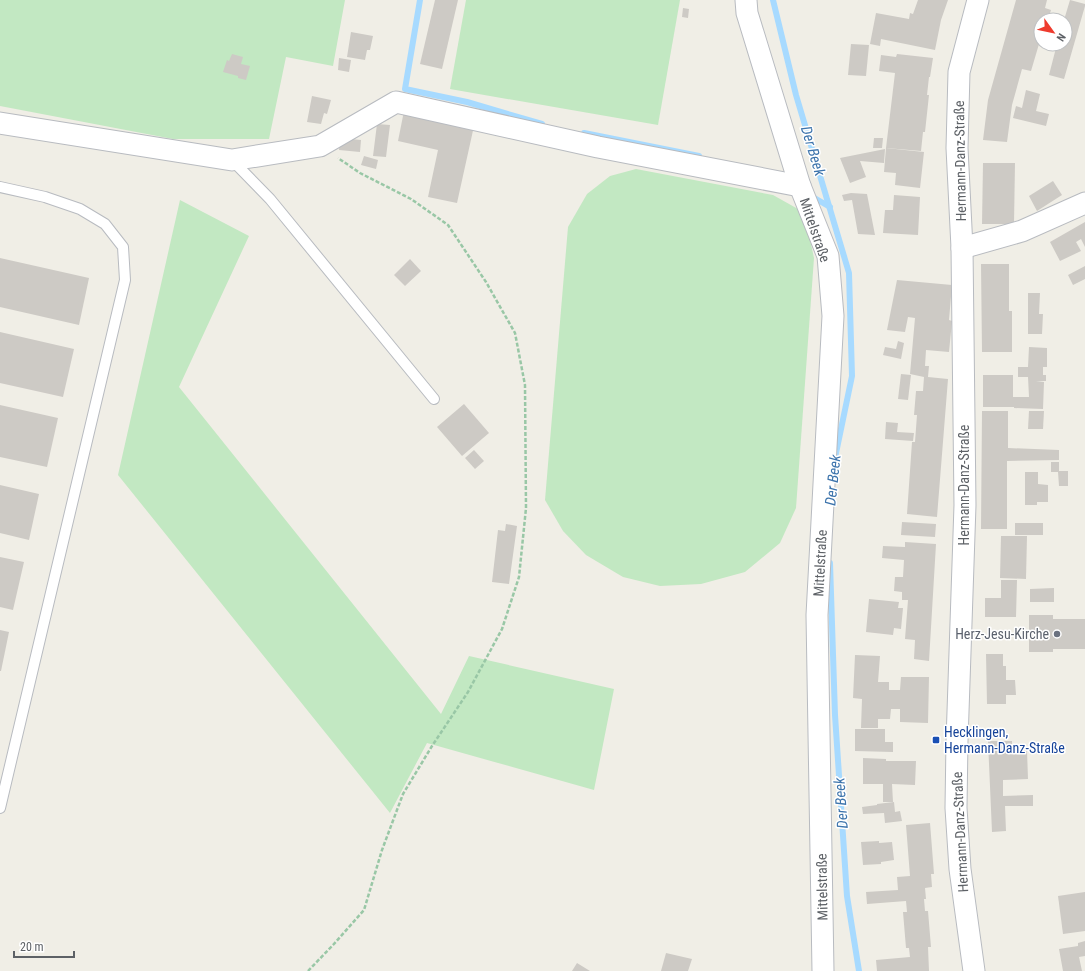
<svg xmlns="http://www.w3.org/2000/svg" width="1085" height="971" font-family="'Roboto Condensed',sans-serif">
  <rect width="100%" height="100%" fill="#f0eee6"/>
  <g fill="#c2e8c2">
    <path d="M0,0H345L333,66L286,57L269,139H173L0,106Z"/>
    <path d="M466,0H680L658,125L450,89Z"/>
    <path d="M636,169L773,195L798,209L808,230L814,258L796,508L780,543L745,572L701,584L660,586L623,577L586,555L563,531L545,500L568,227L587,194L610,176Z"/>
    <path d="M180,200L249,236L179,387L441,714L469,656L614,689L594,790L427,743L390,813L118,475Z"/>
  </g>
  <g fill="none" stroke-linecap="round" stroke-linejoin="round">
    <g stroke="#a7daff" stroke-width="6">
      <path d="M420,0L405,89L467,102L542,124"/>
      <path d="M773,0L796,95L849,273L852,376L835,458"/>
      <path d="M584,133L699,156"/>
      <path d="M811,196L830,207"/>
      <path d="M830,563L835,715L847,896L859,971"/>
    </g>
  </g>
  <g fill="#cdcac5">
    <path d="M435,0H458L442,69L420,64Z"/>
    <path d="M918,0H948L941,20L935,50L881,39L880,46L870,44L876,13L909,19L910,13L913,14Z"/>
    <path d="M1016,0H1047L1045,8L1051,10L1048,20H1041V44H1039L1031,71L1022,69L1012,105L1007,142L983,140L988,100Z"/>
    <path d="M1070,0L1085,4V6L1064,79L1049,75L1057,44H1065L1064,20Z"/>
    <path d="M683,8L689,9L688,18L682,17Z"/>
    <path d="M351,32L373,36L370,50H367L365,60L347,57Z"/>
    <path d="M851,44L869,45L866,76L848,75Z"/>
    <path d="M232,54L243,57L241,64L250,66L246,80L238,78V76L223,72L227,60L229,61Z"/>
    <path d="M897,54L933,58L930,77H929L927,95H929L925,132H923L921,151L886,148L895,73L879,71L881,55L896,57Z"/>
    <path d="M339,58L351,60L349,72L338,70Z"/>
    <path d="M1026,90L1040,94L1036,111L1049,114L1046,126L1013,118L1016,106L1022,108Z"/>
    <path d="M312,96L331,100L327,114L324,113L321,124L307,122Z"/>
    <path d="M404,111L474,126L457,203L428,197L438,150L398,141Z"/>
    <path d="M377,124L390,125L386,157L373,156Z"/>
    <path d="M340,138L361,140L360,152L339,150Z"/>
    <path d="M874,138H883L882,148H873Z"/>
    <path d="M886,148L924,152L920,188L895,185L896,173L884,172Z"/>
    <path d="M885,149L884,163L860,161L866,177L850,183L840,158Z"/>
    <path d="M364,156L378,160L376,169L361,165Z"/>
    <path d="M983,163H1015L1014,224H982Z"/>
    <path d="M1053,181L1062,195L1037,211L1029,196Z"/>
    <path d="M851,193L867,194L875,235L858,234L852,200L844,201L842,195Z"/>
    <path d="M894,195L920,197L918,235L883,233L885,210H893Z"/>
    <path d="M1085,222V247L1081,239L1076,242L1081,251L1060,261L1050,242Z"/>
    <path d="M0,258L89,278L79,325L0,307Z"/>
    <path d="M410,259L421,271L405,286L394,275Z"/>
    <path d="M981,264H1009V311H1012V352H982Z"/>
    <path d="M1085,266V279L1073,285L1068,275Z"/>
    <path d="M897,280L952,285L949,320L952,321L949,352L926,350L925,366H929L928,377L948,379L937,517L907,514L912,442H915L917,415H914L916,391H923L924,377L910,374L915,318L908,317L905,332L887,330Z"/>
    <path d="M1028,293H1040L1039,314H1043L1042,334H1028Z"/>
    <path d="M0,332L74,349L63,397L0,383Z"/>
    <path d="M898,341L904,343L901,359L883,355L885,347L896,349Z"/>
    <path d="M1029,347L1047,348V367H1043V375H1046V381H1036L1044,382L1043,409L1014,408V407H983V375H1013V397H1029L1028,377H1018V367H1028Z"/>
    <path d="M901,374L911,375L908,400L898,399Z"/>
    <path d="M464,404L489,433L462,456L437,427Z"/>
    <path d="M0,405L58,418L47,467L0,457Z"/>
    <path d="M982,411H1008V448L1059,450V460L1007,461V529H981Z"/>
    <path d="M1029,411H1044L1043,429H1028Z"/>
    <path d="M886,422L898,423L897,432L914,433L913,441L885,439Z"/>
    <path d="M474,450L484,461L475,469L465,458Z"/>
    <path d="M1051,462H1059V471H1068V486H1059L1058,472H1051Z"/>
    <path d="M1025,472H1038V484L1048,485V502H1037V505H1025Z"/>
    <path d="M0,485L39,494L29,540L0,533Z"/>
    <path d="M902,522L936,524L935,537L901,535Z"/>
    <rect x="1015" y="523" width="28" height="12"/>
    <path d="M506,524L517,526L509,584L492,582L498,530L505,531Z"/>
    <path d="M1001,536H1027L1026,579L1000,578Z"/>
    <path d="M905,542L936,544L929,661L914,659L915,640L905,639L908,600H902V592L894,591L895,577H903L904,560L882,558L883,546L905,547Z"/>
    <path d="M0,557L24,562L13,610L0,607Z"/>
    <path d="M1001,580H1017L1016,617H985V598H1001Z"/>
    <path d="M1054,588V602H1030V589Z"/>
    <path d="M869,599L899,602L898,608H903L901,629L894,628L893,635L866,632Z"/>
    <path d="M1029,615H1053V619H1085V649H1053V652H1029Z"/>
    <path d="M0,630L9,632L1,671H0Z"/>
    <path d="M986,654H1003V666H1006V680H1015L1016,695H1006V704H987Z"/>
    <path d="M855,655L880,656L878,682H889V690H900L901,677H929L928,723L900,722V709H891L890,719H878V728H861L862,699L853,698Z"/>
    <path d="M855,729H885V742H893V752L855,751Z"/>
    <path d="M988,741H1012V750H1027L1028,779L1003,780V796L1033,795V806H1005L1006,831L992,832Z"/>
    <path d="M863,758L886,759V761H916L915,785L892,784L893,802H883V784H863Z"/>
    <path d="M894,802L895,812L900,811L902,821L885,823L884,813L863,814L862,807L877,805V804Z"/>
    <path d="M930,823L934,874H931L932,887L925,888L926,899H924L925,911H928L931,947H928L929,971H877L876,960L910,957L909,948H906L903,912H907L906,901L867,904L866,892L898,890L897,877L910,876L906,825Z"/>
    <path d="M879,841V843L892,842L894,860L881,862V864L863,865L861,842Z"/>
    <path d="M1085,892V931L1063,934L1058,896Z"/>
    <path d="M1085,941V956L1079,957L1082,971H1063L1059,949L1078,946V943Z"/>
    <path d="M666,953L692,959L688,971H661Z"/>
    <path d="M577,963L590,971H572Z"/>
  </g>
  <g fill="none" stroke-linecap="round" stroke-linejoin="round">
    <g stroke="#b8bbc0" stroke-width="12">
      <g id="service">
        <path d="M232,160L270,199L434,399"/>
        <path d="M0,187L45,197L80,209L105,224L123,247L125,280L0,808"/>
      </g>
    </g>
    <g stroke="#b8bbc0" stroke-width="23">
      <g id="minor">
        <path d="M746,0L747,13L800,186L828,256L833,316L817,615L823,971"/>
        <path d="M0,123L232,160L320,146L396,102L598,147L800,186"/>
        <path d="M962,248L1022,231L1085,203"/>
        <path d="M974,971L960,869L956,808L957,741L965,505L962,248L957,148L959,72L978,0"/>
      </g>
    </g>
    <path stroke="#99c7a6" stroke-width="2.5" stroke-dasharray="4 2" stroke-linecap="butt" d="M308,971L333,945L364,910L382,850L403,794L432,746L468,692L502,629L519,577L526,508L525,385L515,333L486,282L448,225L411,199L360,173L338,158"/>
    <use href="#service" stroke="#fff" stroke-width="10"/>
    <use href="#minor" stroke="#fff" stroke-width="21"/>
  </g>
  <circle fill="#6b7280" stroke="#fff" stroke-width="1.5" cx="1057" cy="634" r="4"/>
  <rect fill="#1a4fb4" stroke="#fff" stroke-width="1.5" x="932" y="736" width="8" height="8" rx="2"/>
  <g text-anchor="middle" stroke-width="3" stroke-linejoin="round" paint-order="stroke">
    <g font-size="14" fill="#5d6166" stroke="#fff">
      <text transform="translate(960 161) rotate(-91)" y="5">Hermann-Danz-Straße</text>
      <text transform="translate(815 230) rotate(71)" y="5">Mittelstraße</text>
      <text transform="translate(964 485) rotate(-90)" y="5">Hermann-Danz-Straße</text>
      <text transform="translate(820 563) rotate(-87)" y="5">Mittelstraße</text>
      <text transform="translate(960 832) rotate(-93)" y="5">Hermann-Danz-Straße</text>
      <text transform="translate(822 887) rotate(-91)" y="5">Mittelstraße</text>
    </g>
    <g font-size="14" fill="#5b616d" stroke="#fff" text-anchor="end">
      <text x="1049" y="639">Herz-Jesu-Kirche</text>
    </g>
    <g font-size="14" fill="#164399" stroke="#fff" text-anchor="start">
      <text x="944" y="737">Hecklingen,<tspan x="944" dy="16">Hermann-Danz-Straße</tspan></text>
    </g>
    <g font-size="15" font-style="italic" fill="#3d74ac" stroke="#fff">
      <text transform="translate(813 151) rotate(73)" y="5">Der Beek</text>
      <text transform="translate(833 480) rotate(-84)" y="5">Der Beek</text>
      <text transform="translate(841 803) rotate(-94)" y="5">Der Beek</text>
    </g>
  </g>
  <g transform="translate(1053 32) rotate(123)"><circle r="19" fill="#ffffff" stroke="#bec0c2"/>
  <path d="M0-3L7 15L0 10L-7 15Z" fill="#ee3b2e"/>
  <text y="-6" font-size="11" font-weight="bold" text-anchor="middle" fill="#5d6166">N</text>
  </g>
  <path d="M14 951v6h60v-6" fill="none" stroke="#5d6166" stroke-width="2"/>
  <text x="20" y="951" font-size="12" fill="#5d6166" stroke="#ffffff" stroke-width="3" paint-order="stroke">20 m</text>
</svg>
